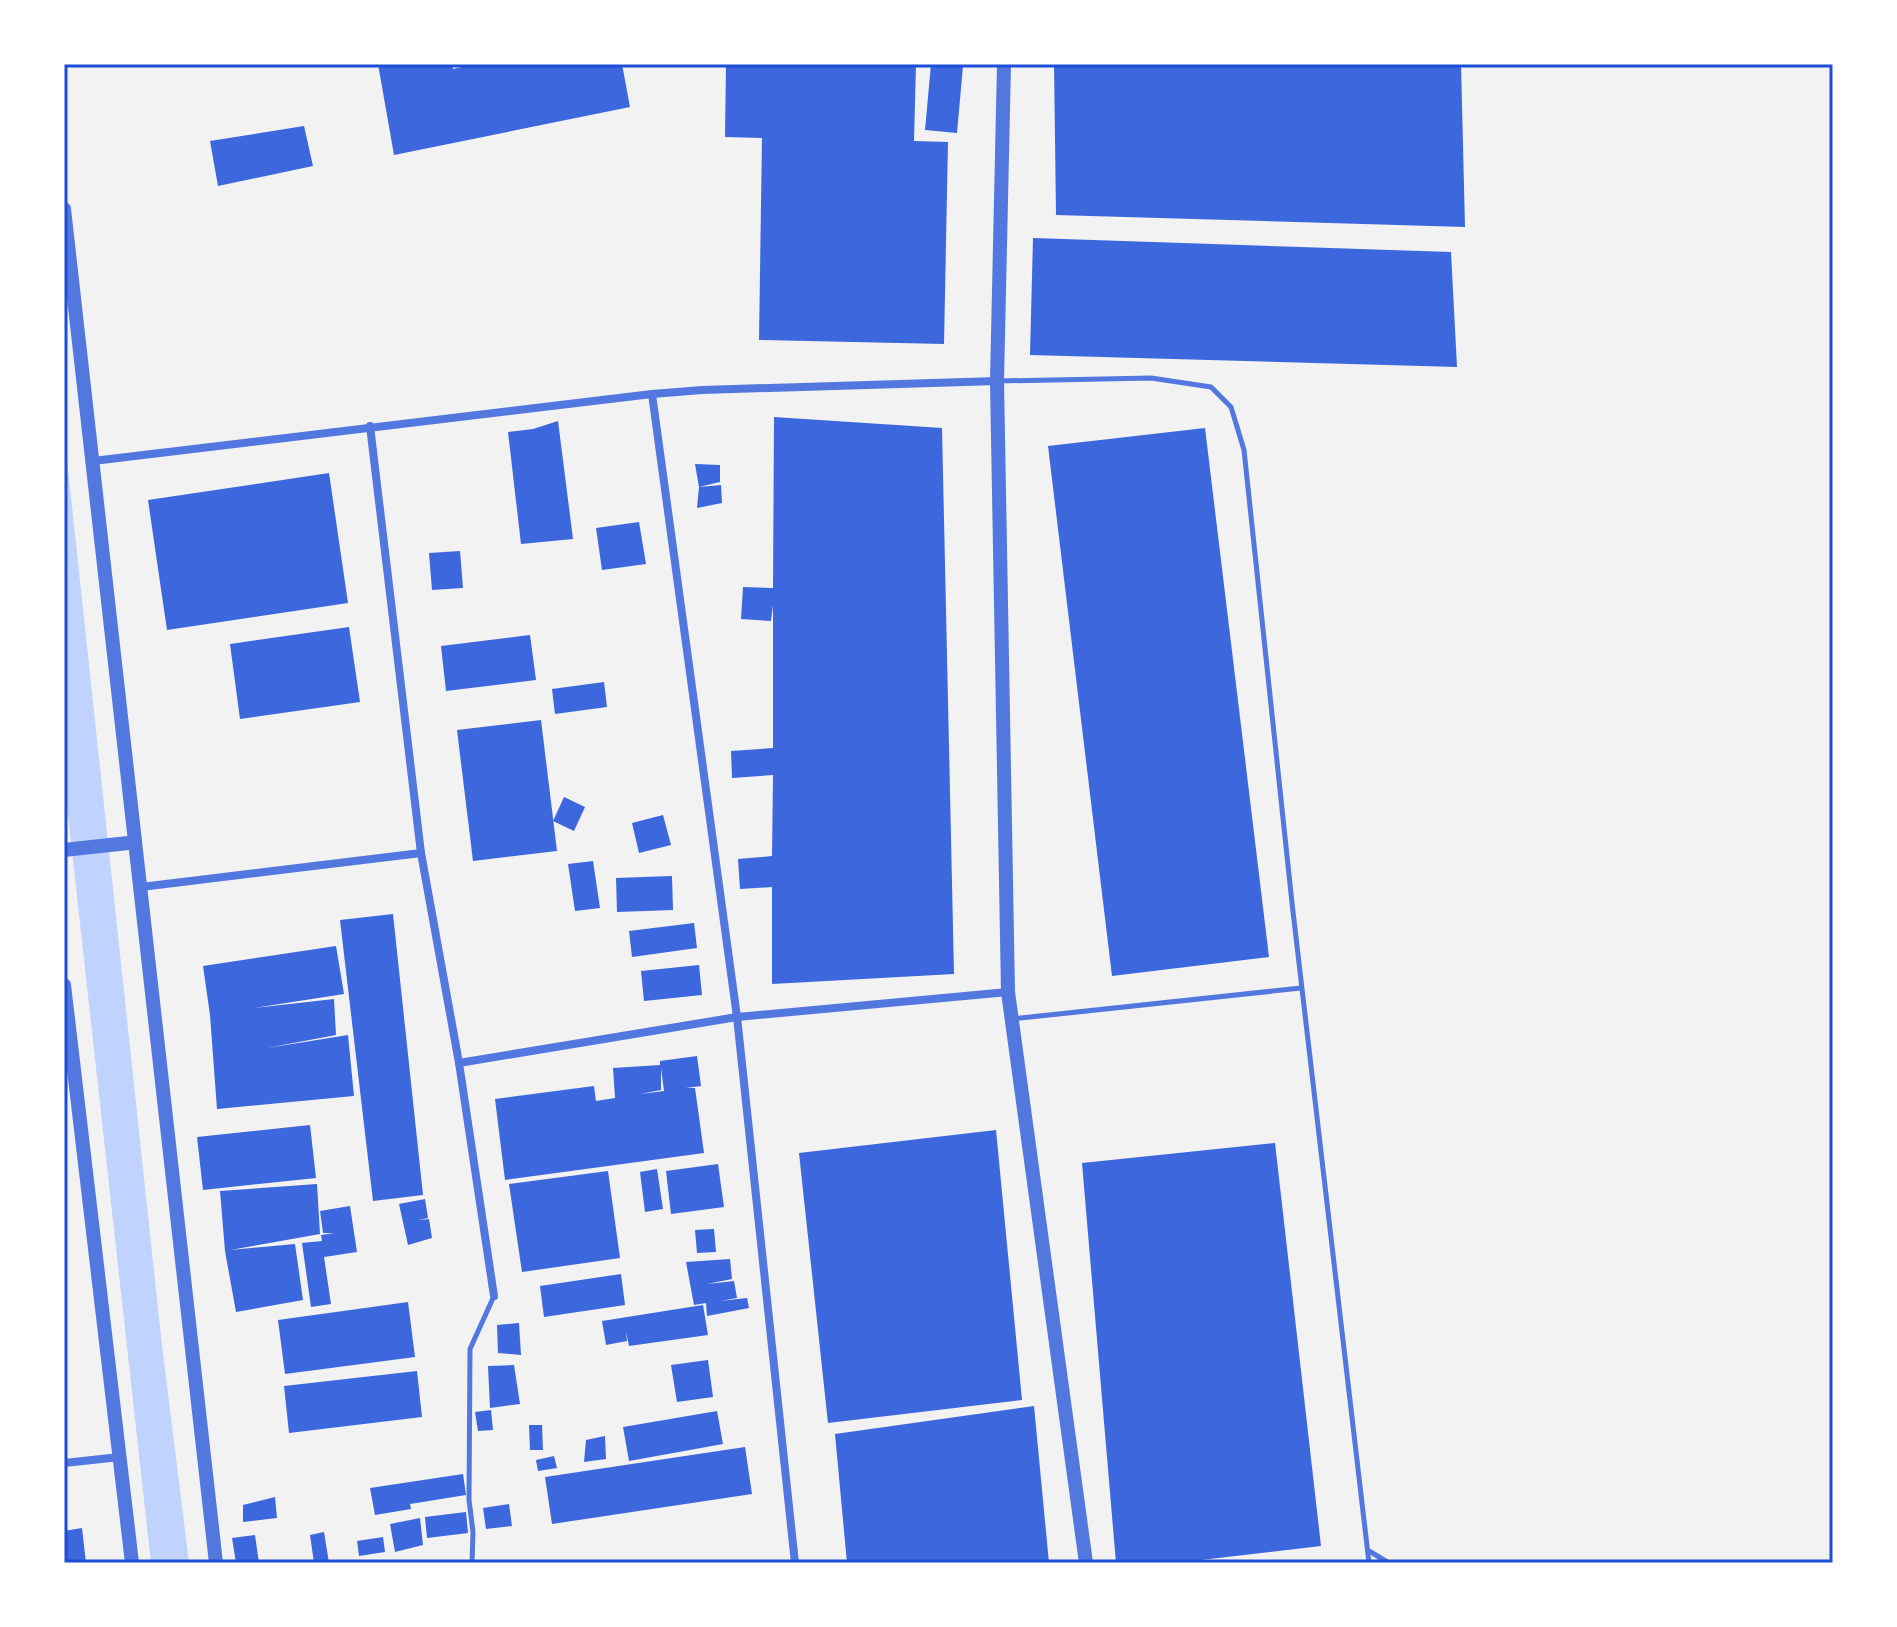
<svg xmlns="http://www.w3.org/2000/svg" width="1897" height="1627" font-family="'IBM Plex Serif',serif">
  <rect width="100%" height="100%" fill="#f2f2f2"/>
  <path fill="#bfd3fe" d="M64,432L161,1337L189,1563H151L64,779Z"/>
  <g fill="#3d67dc" fill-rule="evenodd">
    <path d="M378,64H452L453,69L477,64H622L630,107L394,155Z"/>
    <path d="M726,64H916L914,141L948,142L944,344L759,340L762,138L725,137Z"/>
    <path d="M931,64L963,66L957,133L925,130Z"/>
    <path d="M1054,64H1461L1465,227L1056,215Z"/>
    <path d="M304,126L313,166L218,186L210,141Z"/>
    <path d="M1033,238L1451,252L1457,367L1030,355Z"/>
    <path d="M774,417L942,428L954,974L772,984V887L740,889L738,859L772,856L773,775L732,778L731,751L773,748V605L771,621L741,619L743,587L773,588Z"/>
    <path d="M558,421L573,539L521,544L508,432L533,429Z"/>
    <path d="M1205,428L1269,957L1112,976L1048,446Z"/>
    <path d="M695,464L720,465V482L699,487L721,485L722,503L697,508L699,487Z"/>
    <path d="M329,473L348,603L167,630L148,500Z"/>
    <path d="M639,522L646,564L602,570L596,528Z"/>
    <path d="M460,551L463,588L432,590L429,553Z"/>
    <path d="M349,627L360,702L240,719L230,644Z"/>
    <path d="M530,635L536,680L446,691L441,646Z"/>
    <path d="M604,682L607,707L555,714L552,689Z"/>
    <path d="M541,720L557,851L473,861L457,730Z"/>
    <path d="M564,797L585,807L574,831L553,821Z"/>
    <path d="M663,815L671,845L639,853L632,823Z"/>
    <path d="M593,861L600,908L575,911L568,864Z"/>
    <path d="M672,876L673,910L617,912L616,878Z"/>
    <path d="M393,914L423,1195L373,1201L340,920Z"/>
    <path d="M694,923L697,948L632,957L629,931Z"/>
    <path d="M336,946L344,994L254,1008L334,999L336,1035L267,1048L348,1035L354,1096L217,1109L210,1015L203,966Z"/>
    <path d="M699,965L702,995L644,1001L641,971Z"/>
    <path d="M697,1056L701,1086L686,1088H695L704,1153L505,1180L495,1099L594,1086L596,1101L615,1098L613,1068L660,1065V1061ZM661,1068L664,1091L640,1094L661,1090Z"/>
    <path d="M310,1125L316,1178L203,1190L197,1137Z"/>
    <path d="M996,1130L1022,1400L828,1423L799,1153Z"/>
    <path d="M1275,1143L1321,1546L1175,1563H1116L1082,1163Z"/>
    <path d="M718,1164L724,1207L671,1214L666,1171Z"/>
    <path d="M657,1169L663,1209L645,1212L640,1172Z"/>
    <path d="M608,1171L620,1258L522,1272L509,1184Z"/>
    <path d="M317,1184L320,1234L230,1250L295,1244L303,1300L236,1312L225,1251L220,1191Z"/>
    <path d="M425,1199L428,1218L418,1220L429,1219L432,1238L408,1245L399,1204Z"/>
    <path d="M350,1206L357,1252L324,1257L331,1304L311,1307L302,1243L322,1241L321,1235L334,1233H323L320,1211Z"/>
    <path d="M714,1229L716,1252L697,1253L695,1230Z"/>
    <path d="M730,1259L732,1279L707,1284L734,1281L737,1298L720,1301L747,1298L749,1308L707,1316L706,1303L694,1305L686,1262Z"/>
    <path d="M621,1274L625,1305L544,1317L540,1286Z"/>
    <path d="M408,1302L415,1357L285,1374L278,1320Z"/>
    <path d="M703,1305L708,1335L629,1346L626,1332L627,1341L606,1345L602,1321Z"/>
    <path d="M519,1323L521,1355L498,1353L497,1325Z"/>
    <path d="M708,1360L713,1397L677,1402L671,1365Z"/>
    <path d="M514,1365L520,1404L490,1408L488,1366Z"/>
    <path d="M417,1371L422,1417L289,1433L284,1386Z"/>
    <path d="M1034,1406L1049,1563H847L835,1434Z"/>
    <path d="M491,1410L493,1430L478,1431L475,1412Z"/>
    <path d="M717,1411L723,1444L629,1461L623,1427Z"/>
    <path d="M529,1425H542L543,1450H530Z"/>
    <path d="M605,1436L606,1459L584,1462L586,1440Z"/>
    <path d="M745,1447L752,1494L552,1524L545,1477Z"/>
    <path d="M554,1456L557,1468L538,1471L536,1460Z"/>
    <path d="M463,1474L466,1495L410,1504L411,1509L375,1515L370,1488Z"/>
    <path d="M275,1497L277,1518L243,1522V1505Z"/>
    <path d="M509,1504L512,1526L486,1529L483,1508Z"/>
    <path d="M466,1512L468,1533L427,1538L425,1517Z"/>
    <path d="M420,1518L423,1545L395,1552L390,1524Z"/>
    <path d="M82,1528L86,1563H64V1531Z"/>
    <path d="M324,1532L329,1563H314L310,1535Z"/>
    <path d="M255,1535L259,1563H236L232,1538Z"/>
    <path d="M383,1537L385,1552L359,1556L357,1541Z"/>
  </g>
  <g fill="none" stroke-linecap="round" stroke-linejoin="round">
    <g stroke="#5277de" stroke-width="5">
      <path d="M998,381L1151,378L1211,387L1231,407L1244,450L1292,903L1369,1563"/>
      <path d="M1012,1019L1301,988"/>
      <path d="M1369,1551L1389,1563"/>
      <path d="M472,1563L473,1532L469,1500L470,1349L494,1296"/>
    </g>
    <g stroke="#5277de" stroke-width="8">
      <path d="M652,394L737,1017L795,1563"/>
      <path d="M370,426L421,853L459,1063L494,1296"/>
      <path d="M93,461L652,394L702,390L997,381"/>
      <path d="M141,887L421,853"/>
      <path d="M459,1063L737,1017L1008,992"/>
      <path d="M64,1463L120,1457"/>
    </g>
    <g stroke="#5277de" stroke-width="14">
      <path d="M1004,64L997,381L1008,992L1086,1563"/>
      <path d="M64,209L216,1563"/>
      <path d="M64,850L128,843"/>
      <path d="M64,985L132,1563"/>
    </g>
  </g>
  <rect width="1897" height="1627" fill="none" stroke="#ffffff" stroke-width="132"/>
  <rect x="66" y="66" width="1765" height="1495" fill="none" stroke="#1d4ed8" stroke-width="3"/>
</svg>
